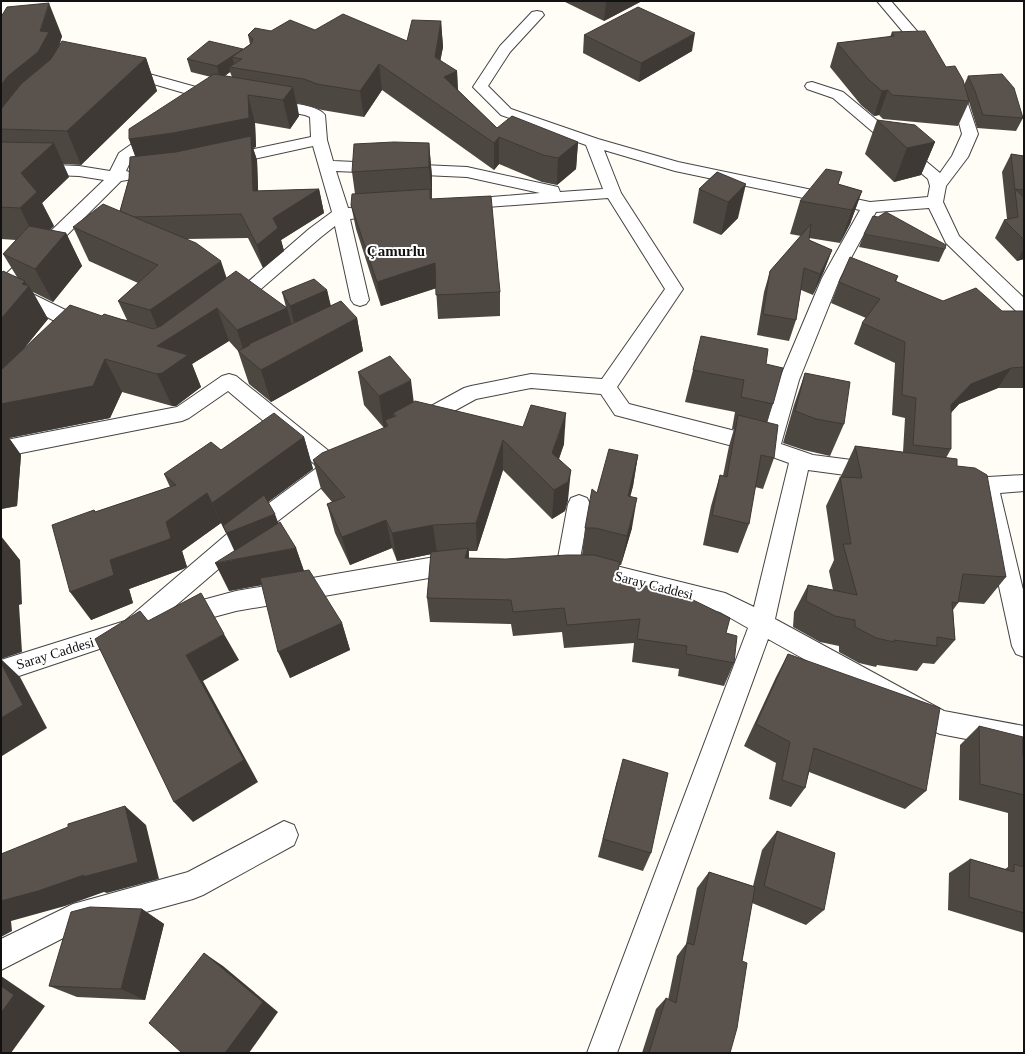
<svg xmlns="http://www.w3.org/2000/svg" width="1025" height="1054" font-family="'Times New Roman',serif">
  <rect width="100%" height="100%" fill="#fffdf5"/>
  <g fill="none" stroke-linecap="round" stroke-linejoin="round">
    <g stroke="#444" stroke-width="2">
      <g id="minor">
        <path d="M877,1H891L935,52L937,55L935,58L930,59L925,58Z"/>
        <path d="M537,11L542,12L544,15L510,52L488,86L511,109L598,139L678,162L870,202L928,197L930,186L928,179L833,98L807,89L805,86L807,83L812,82L843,92L940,173L952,156L962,134L954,104L945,86L947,83L952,82L957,83L968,104L978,134L968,157L946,186L943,202L959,236L1024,298V315L1018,313L946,243L929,208L876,212L840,278L799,380L781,444L813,455L875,463L882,465L886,471L882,477L875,479L808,470L775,619L944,711L1024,726V750L940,734L931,730L768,639L617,1053H587L748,628L720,612L588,579L580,576L578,571L575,576L567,579L559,576L556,569L568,504L571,498L579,495L587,498L590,504L579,564L588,559L725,593L754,607L789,463L767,455L615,415L601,394L531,388L476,399L425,427L418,430L411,427L408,422L411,417L464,388L471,386L531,374L602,379L665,289L608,198L461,209L455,208L453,204L455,200L540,193L467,177L336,171L348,208L383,206L389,207L391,211L389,215L350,219L369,300L366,304L360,306L354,304L351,300L335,226L321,237L239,308L233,310L227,308L224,304L227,300L309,229L332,212L313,146L226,165L220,163L218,160L220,157L226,155L311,137L310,117L305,115L263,107L261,104L263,101L268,100C282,102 317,104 325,115L327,140L333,161L467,167L558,187L560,192L603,189L586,145L501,115L473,87L500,46L532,12ZM604,150L675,171L860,210L822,278L779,380L763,438L629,404L617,387L683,289L621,193Z"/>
        <path d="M124,67L214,92L216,95C211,102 206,106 197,104L195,101L198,97L119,74L117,71L119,68Z"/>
        <path d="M158,127L163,129L166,132L163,135L132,158L126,171L133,173L135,176L133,179L121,181L16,286L80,317L94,322L96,327L94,332L87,333L66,327L9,297L7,299L1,301V281L6,274L104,180L79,176L1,173V163L79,166L110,171L119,153L153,129Z"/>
        <path d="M229,374L236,376L335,456L344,453L351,455L354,461L351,467L340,473L243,548L173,608L236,591L458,553L466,556L469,563L466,570L458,573L236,611L180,626L172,623L168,616L171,609L141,635L1,682V660L125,621L227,534L318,467L228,391L189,418L182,421L1,457V441L177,407L222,376Z"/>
        <path d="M1024,475V491L1000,493L1024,594V657L1016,654L1012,646L977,485L980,479L988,477Z"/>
        <path d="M284,821L294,825L298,835L294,845L203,895L193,899L77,931L1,970V939L73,904L188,872Z"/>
      </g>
    </g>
    <use href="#minor" fill="#fff" fill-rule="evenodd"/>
  </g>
  <g fill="#4d4742" fill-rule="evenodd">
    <path d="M563,1H642L604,21Z"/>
    <path d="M1,17L62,36L59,47L146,58L157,91L81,165L63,164L69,177L42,203L54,226L50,230L66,233L82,266L53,302L33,292L48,319L24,348L102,316L127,320L118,301L138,283L89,261L73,227L120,211L135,156L129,139L211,77L191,72L187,59L243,49L250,44L248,35L271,31L315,30L407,41L441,21L443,47L440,61L457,71L458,90L497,128L578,142L576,169L557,185L542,182L499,164L494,170L382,90L364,117L322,110L309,106L297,103L299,116L290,129L255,123L256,147L253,148L257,160L258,191L319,189L324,213L281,240L284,251L263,268L248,238L186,239L226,278L286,307L282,292L327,290L331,306L357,318L363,351L271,402L249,384L238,351L229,341L192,364L201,387L176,406H172L122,392L110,418L9,438L21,455L17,506L1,509V274L17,277L3,254L16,240L1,239ZM230,72L232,77L225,76Z"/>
    <path d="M892,32L946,67L964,85L968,76L1023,118L1016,131L977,128L969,102L958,126L883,119L879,115L874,116L861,105L830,67L837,43L890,37Z"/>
    <path d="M584,35L692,51L639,82L583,53Z"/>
    <path d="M877,120L935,142L921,175L894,182L865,154Z"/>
    <path d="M429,143L432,177V199L500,292V316L438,319L436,288L381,306L356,229L351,205L355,194L352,172Z"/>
    <path d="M1011,154L1024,156V259L1017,261L995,238L1004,220L1007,219L1002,172Z"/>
    <path d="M717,172L738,218L721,235L693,223L699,189Z"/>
    <path d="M838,184L862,191L850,224L840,243L809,238V240L832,250L824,271L813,295L801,290L796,320L789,341L757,335L764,292L770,271L801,236L790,234L800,201Z"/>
    <path d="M864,234L945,249L939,262L859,247Z"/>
    <path d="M898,276L896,282L943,301L1002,311H1024V388H998L959,404L951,413V449L946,458L957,466L1006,577L984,604L958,602V603L953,610L955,640L934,664L923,663L917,671L877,665L876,667L859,663L839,652V646L820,642L793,627L794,612L808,585L833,590L829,571L834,560L826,506L840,477H841V476L855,446L903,452L905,418L892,415L895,363L854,344L862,323L866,318L831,303L839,282Z"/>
    <path d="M766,364L773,404L767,422L774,458L763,489L755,487L749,524L738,553L703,545L711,506L720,475L723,476L729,446L734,429H732L735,412L685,402L693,370Z"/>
    <path d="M358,372L413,402L564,444L559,459L568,500L565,511L552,519L503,470L477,551H469V558L506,559L582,555L585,528L597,493L638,455L633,486L630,496L632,528L621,565H619L616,582L684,598L726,633L734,663L724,686L678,676L679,669L632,662L634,643L564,648L562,632L513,636L511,624L430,622L427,598L431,554L397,561L392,548L350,565L335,533L327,504L332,502L321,489L313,460L384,428L364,405Z"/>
    <path d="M805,373L844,424L830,456L804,450L783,443L794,405Z"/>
    <path d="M304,437L313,469L268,502L278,523L296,548L304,571L342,623L350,650L290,678L262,585L229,591L234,550L226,533L221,523L182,551L187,567L183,569L129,589L133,603L91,620L94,510L96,512L170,487L164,474L221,450Z"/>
    <path d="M788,654L926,791L905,809L809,772L805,788L791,807L769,799L776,763L744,746L776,677Z"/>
    <path d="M979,726L1024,756V933L948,910L949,873L970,859L1005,869L1008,867V813L959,800L960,745Z"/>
    <path d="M617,781L651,853L643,871L598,857Z"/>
    <path d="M777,831L824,910L806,925L752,903L742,961L730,1053H642L656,1009L666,998L668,1000L677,956L686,944L697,888L709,872L753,886L762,850Z"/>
    <path d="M142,909L164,924L145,1000L77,997L49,986Z"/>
  </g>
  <g fill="#3f3936">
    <path d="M608,1H642L604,21L606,2Z"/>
    <path d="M49,3L62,36L57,52L1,129V85L40,31Z"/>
    <path d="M441,21L443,47L436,83L435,57Z"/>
    <path d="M695,33L692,51L639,82L641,63Z"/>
    <path d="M243,49L242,59L232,57L235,68L229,67L230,72L220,79L217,66Z"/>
    <path d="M146,58L157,91L81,165L67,131Z"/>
    <path d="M379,64L382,90L364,117L360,91Z"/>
    <path d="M457,71L458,98L444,77Z"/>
    <path d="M293,87L299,116L290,129L283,100Z"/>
    <path d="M888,90L879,115L874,116L882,91Z"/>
    <path d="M248,95L255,123L256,147L253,148L257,160L259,214L140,168L129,139Z"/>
    <path d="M499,137V164L494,170V143Z"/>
    <path d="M578,142L576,169L557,185L558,158Z"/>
    <path d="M935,142L921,175L894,182L907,148Z"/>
    <path d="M54,143L69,177L42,203L54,226L37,242L20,208L21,173Z"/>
    <path d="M429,143L432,177V200L429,167Z"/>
    <path d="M746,184L738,218L721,235L728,202Z"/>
    <path d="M319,189L324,213L281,240L284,251L263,268L257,245L273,218Z"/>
    <path d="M862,191L850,224L840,243L852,210Z"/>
    <path d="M66,233L82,266L53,302L35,269Z"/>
    <path d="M1024,248V259L1017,261Z"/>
    <path d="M832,250L824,271L813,295L820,274Z"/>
    <path d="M221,261L232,294L217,308L229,341L192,364L201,387L176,406H172L157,374V346L163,342L150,310Z"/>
    <path d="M435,263L437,288L381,306L377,282Z"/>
    <path d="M25,281L28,287L29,286L48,319L1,377V319L22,284Z"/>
    <path d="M327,290L334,323L298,339L290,306Z"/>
    <path d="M287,308L296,341L250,345L249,344L254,360L246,358L237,330Z"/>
    <path d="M357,318L363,351L271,402L261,370Z"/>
    <path d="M105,359L122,392L110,418L9,438L21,455L17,506L1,509V404Z"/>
    <path d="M1011,368L998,388L959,404L939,425L951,405L971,384Z"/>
    <path d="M411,380L415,412L396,416L393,413L394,423L385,420L386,427L384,428L379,396Z"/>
    <path d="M566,413L564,444L550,483L552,453Z"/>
    <path d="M304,437L313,469L226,533L212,503Z"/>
    <path d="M503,440V470L477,551L476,523Z"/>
    <path d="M638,455L633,486L623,526L628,496Z"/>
    <path d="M571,470L568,500L565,511L552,519L554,490Z"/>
    <path d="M207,493L221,523L182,551L187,567L183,569L129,589L133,603L91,620L70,592L110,560L166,522Z"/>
    <path d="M637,498L632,528L621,565L627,536Z"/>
    <path d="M275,514L286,544L296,548L306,577L229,591L215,563L238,559L227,533Z"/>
    <path d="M386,520L392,548L350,565L342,537Z"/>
    <path d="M433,525L437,553L397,561L392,533Z"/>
    <path d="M1,536L20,560L22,604L19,605L22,652L1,659L20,677L47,728L2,756H1Z"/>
    <path d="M468,548L470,573L465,558Z"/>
    <path d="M620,562L615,587V581Z"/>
    <path d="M342,623L350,650L290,678L278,652Z"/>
    <path d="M224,634L239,660L203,681L258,782L193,822L174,802L186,655Z"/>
    <path d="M125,806L146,825L159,879L107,893L104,892L65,906L11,921L12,931L1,937V901Z"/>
    <path d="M142,909L164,924L145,1000L121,989Z"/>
    <path d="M204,953L223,966L278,1012L249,1053H225Z"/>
    <path d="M1,976L45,1006L11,1053H1Z"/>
  </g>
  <g fill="#5a524d" stroke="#3f3936">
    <path d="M49,3L40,31L49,32L38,52L8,76L1,85V17L7,7Z"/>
    <path d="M638,7L695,33L641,63L584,35Z"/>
    <path d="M343,14L407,41L412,20L441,21L435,57L457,71L444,77L497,128L512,116L578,142L558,158L543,155L499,137L494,143L379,64L360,91L317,84L304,79L229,67L242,59L232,57L251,44L253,39L248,35L255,28L271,31L290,20L315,30Z"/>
    <path d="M925,31L946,67L955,66L963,80L969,101L892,95L888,90L882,91L869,80L837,43L894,36L892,32Z"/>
    <path d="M62,41L146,58L67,131L1,129V109L21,84L51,59Z"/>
    <path d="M209,41L243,49L217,66L187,59Z"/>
    <path d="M214,74L293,87L283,100L248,95L249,118L173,133L129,139V129Z"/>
    <path d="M1002,74L1014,88L1023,118L983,115L975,91L968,76Z"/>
    <path d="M877,120L915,125L935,142L907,148Z"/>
    <path d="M251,136L253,191L319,189L273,218L278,228L257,245L241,214L134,217L120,211L129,179L130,157L176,152Z"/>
    <path d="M1,142L54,143L21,173L37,192L20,208L1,207Z"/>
    <path d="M394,142L429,143V167L352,172L354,144Z"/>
    <path d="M1011,154L1024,156V190L1015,189L1024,197V240L1004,220L1018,217Z"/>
    <path d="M826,169L842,172L838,184L862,191L852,210L800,201Z"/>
    <path d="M717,172L746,184L728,202L699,189Z"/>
    <path d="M430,189V199L491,196L500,292L436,295L435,263L377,282L351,205L352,194Z"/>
    <path d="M103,204L196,243L221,261L150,310L118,301L158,265L73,227Z"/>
    <path d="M886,212L946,245L945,249L864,234L873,216L878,217Z"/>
    <path d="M811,224L809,240L832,250L820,274L804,268L796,320L763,314L770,271Z"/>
    <path d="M29,226L66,233L35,269L3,254Z"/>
    <path d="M850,257L898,276L895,281L943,301L976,288L1002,311H1024V367L1011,368L971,384L951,405V449L913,445L916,398L902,395L905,342L862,323L880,299L839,282Z"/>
    <path d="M3,271L25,281L22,284L29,286L1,319V274Z"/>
    <path d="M236,271L287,308L237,330L217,308L157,346L188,355L162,373L157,374L105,359L93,386L1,404V370L70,305L102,316L104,314L153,329L161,326Z"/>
    <path d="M314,279L327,290L290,306L282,292Z"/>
    <path d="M341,301L357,318L261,370L238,351L250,345L249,344Z"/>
    <path d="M701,336L768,349L766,364L783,368L773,404L741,397L744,380L693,370Z"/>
    <path d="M390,356L411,380L379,396L358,372Z"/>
    <path d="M805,373L850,382L844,424L816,419L795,411Z"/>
    <path d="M415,401L523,427L531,405L566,413L552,453L571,470L568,482L554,490L503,440L476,523L433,525L392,533L386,520L342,537L327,504L345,497L313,460L322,453L388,426L385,420L396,416L393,413Z"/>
    <path d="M274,413L304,437L212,503L207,493L166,522L171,538L167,540L110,560L114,575L70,592L52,525L94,510L95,512L176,485L164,474L211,442L221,450Z"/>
    <path d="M738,415L778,425L774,458L761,455L749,524L712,515L720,475L727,477Z"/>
    <path d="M855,446L957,459V466L975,468L987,475L1006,577L963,574L958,603L952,602L955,640L937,637V646L894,640V642L876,638L855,627V620L835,616L806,601L808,585L857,595L843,544H851L840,477L862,478Z"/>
    <path d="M609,449L638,455L628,496L637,498L627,536L595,528H585L592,489L597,493Z"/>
    <path d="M264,495L275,514L227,533L223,526Z"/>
    <path d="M280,522L296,548L215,563Z"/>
    <path d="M468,548L465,558L506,559L567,555H594L620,562L615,581L672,590L684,596V598L691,599L730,618L726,633L737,636L734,663L686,654L687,646L637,639L640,619L567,625L564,608L513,612L511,600L427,598L431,552Z"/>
    <path d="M309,570L342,623L278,652L260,578Z"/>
    <path d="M201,593L224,634L186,655L244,760L174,802L95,639L140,611L148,621Z"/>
    <path d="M788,654L940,708L926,791L814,748L805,788L782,780L790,742L756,724Z"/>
    <path d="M1,663L23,705L1,718Z"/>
    <path d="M979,726L1023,737V756H1024V795L980,784Z"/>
    <path d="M623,759L668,773L651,853L603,839Z"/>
    <path d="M125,806L138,862L83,877L84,875L38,891L1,901V854L68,827V824Z"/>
    <path d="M777,831L835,853L824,910L764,886Z"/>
    <path d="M970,859L1014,872V864L1024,867V913L969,897Z"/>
    <path d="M709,872L755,887L742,961L747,963L737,1028L730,1053H649L666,998L676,1003L687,943L694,945Z"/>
    <path d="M90,907L142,909L121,989L49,986L71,912Z"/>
    <path d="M204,953L263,1002L225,1053H182L149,1023Z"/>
    <path d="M1,986L14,995L1,1013Z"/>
  </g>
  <g text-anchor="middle" stroke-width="4" stroke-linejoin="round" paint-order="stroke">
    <g font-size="14" fill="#111" stroke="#fff">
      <text transform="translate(654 585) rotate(14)" y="5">Saray Caddesi</text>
      <text transform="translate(55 653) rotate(-17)" y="5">Saray Caddesi</text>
    </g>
    <g font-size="15" font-weight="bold" fill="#111" stroke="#fff">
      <text x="396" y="256">Çamurlu</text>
    </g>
  </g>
  <rect width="1025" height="1054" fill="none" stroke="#111111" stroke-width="4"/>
</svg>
